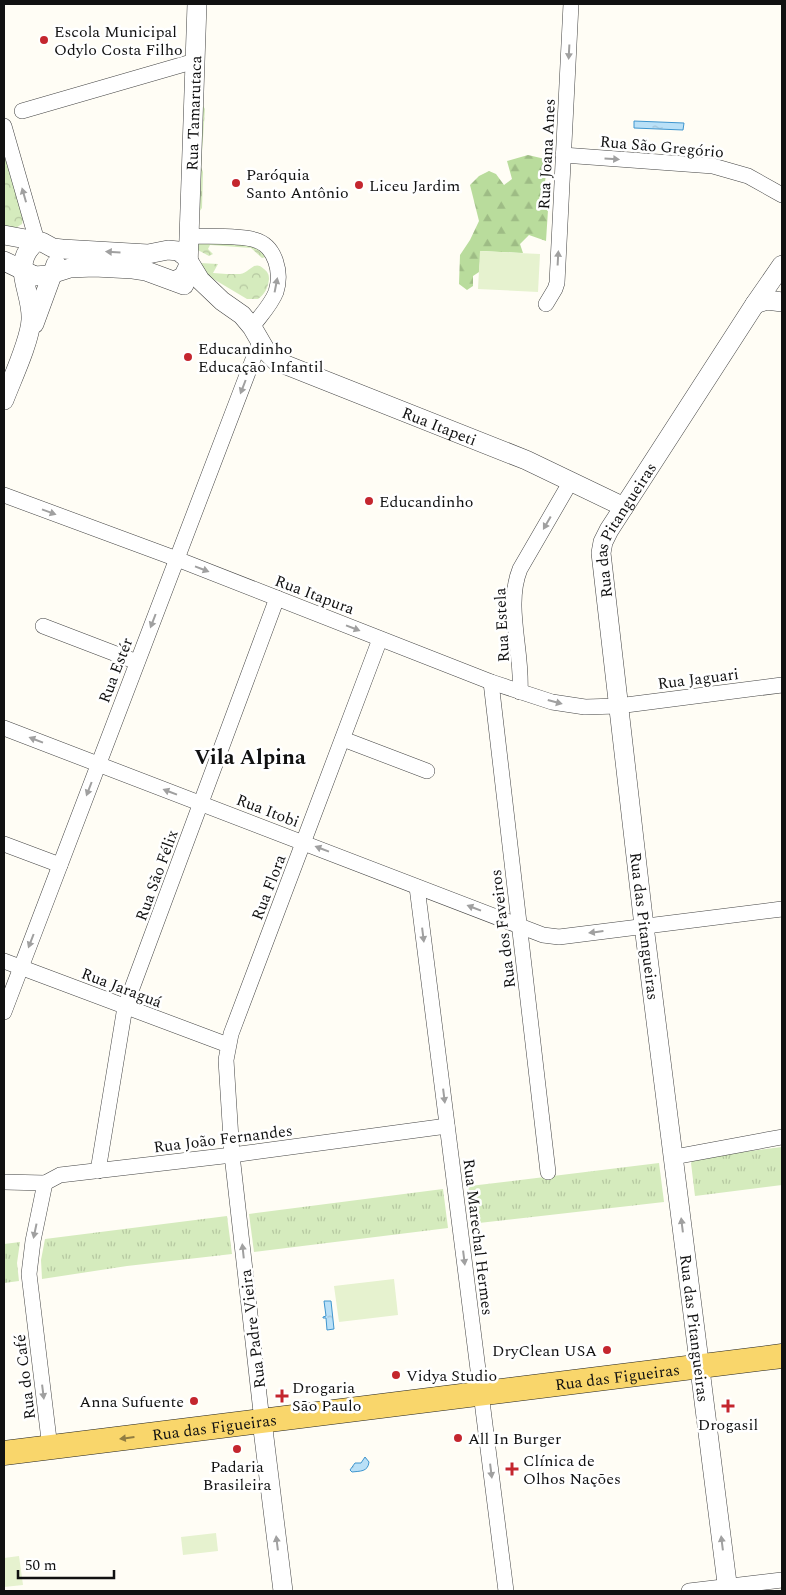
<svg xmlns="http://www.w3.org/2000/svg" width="786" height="1595" font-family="Spectral,serif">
  <defs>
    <pattern id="grass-tufts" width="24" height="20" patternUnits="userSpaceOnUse" patternTransform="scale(1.25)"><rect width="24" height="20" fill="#d5ebbd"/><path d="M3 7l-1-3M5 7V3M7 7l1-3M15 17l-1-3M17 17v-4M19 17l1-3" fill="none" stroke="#b6c8a1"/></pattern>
    <pattern id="forest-firs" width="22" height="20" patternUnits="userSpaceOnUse" patternTransform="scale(1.25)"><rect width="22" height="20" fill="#b9dc9c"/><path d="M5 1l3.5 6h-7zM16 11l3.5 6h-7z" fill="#9ebc85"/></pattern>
    <pattern id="park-crowns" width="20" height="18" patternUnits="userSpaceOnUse" patternTransform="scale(1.25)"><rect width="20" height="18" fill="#d5ebbd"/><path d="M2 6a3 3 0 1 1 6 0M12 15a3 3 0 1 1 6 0" fill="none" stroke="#b6c8a1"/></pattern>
    <pattern id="water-ripples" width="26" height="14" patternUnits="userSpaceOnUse" patternTransform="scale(1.25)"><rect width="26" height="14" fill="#b9e0f7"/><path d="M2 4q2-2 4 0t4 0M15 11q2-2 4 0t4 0" fill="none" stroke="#9ebfd3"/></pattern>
  </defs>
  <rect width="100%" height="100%" fill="#fffdf5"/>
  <g fill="url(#grass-tufts)">
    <path d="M202,104L205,109L201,167L203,172L202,208L199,212Z"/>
    <path d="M782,1147V1185L695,1196L691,1163L694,1158Z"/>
    <path d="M659,1163L664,1202L470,1224L466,1191L470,1186Z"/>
    <path d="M443,1189L448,1228L254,1252L249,1214Z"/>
    <path d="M227,1216L232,1254L127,1266L42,1279L41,1260L45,1239Z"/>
    <path d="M20,1242L17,1263L19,1281L4,1283V1244Z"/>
  </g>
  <path fill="url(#forest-firs)" d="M528,155L545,159C547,173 546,186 539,198L548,210L546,241L529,235L520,244L523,253L481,251L479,272L473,276V286L467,290L459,284L460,255L470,240L479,221L470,185L479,176L489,171L496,174L504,185L512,179L507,161Z"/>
  <g fill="url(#park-crowns)">
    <path d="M4,146L23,219L22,224L14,229L4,228Z"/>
    <path d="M195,242L253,243L266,257L262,258L251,248L210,245L208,249L213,254L209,256L196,249Z"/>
    <path d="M200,263L218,264L213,273C222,274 231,274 240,274C250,273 254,259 264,269C268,272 269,275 269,279C268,288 265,294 258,299H247L200,271Z"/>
  </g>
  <g fill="#e6f2cf">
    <path d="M480,251L540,254L538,292L478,289Z"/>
    <path d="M394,1279L398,1315L339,1322L334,1286Z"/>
    <path d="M216,1533L218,1551L183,1555L181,1537Z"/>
    <path d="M19,1556L23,1585L4,1587V1558Z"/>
  </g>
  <g fill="url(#water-ripples)" stroke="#3f96cf">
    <path d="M634,121L684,123L683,130L634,128Z"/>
    <path d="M324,1301H331L334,1329L327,1330L326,1318H323V1317L326,1316Z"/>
    <path d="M365,1457L369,1462C368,1472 360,1471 352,1472L350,1470L355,1463H361Z"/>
  </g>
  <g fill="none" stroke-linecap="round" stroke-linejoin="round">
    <g stroke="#444" stroke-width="16">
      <g id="minor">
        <path d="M22,111L195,61"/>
        <path d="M4,126L37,241"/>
        <path d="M563,155L713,166L748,176L782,195"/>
        <path d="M190,236C207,237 240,235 255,240C276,246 282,273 276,292C271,305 260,316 252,327"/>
        <path d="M546,304L555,289L557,283L571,4"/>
        <path d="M4,495L177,559L491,682L552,702L585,707L618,706L782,685"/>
        <path d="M43,626L137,662"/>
        <path d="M491,682L548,1172"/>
        <path d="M520,692C523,652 505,606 520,569L571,481"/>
        <path d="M4,728L543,935L559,937L782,909"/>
        <path d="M343,739L427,771"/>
        <path d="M4,844L60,865"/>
        <path d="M417,887L506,1591"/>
        <path d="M4,961L228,1045"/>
        <path d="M4,1012L260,341"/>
        <path d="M674,1157L782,1137"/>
        <path d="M98,1171L125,1007L277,598"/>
        <path d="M4,1182L45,1183L60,1175L232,1155L447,1126"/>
        <path d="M45,1183L33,1241L29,1274L50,1448"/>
        <path d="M262,1421L232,1155L226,1060L231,1034L380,639"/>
        <path d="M689,1591L782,1580"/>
      </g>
    </g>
    <g stroke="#444" stroke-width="20">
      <g id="tertiary">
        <path id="s1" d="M4,235L42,242L53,248L62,249L148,254L168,250L178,251L186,257L200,280L222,301L242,315L252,327L266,351L276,361L526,460L624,507"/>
        <path d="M4,261L35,276L48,275L70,268L94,267L133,269L146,271L184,285"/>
        <path id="s2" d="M174,281L183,277L188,267L197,4"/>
        <path d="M755,304L767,300L782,302"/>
        <path d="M34,324L56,264"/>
        <path d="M4,400C12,379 30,341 31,320C33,291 8,264 37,241"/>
        <path d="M262,1421L283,1591"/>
        <path id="s3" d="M728,1591L644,926L601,553L603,542L609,530L755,304L782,265"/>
      </g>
    </g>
    <g stroke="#222" stroke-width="25">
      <g id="primary">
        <path id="s4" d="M4,1453L782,1356"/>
      </g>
    </g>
    <use href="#minor" stroke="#fff" stroke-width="15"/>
    <use href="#tertiary" stroke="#fff" stroke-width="19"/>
    <use href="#primary" stroke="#f9d66b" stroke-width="24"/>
  </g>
  <defs><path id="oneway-solid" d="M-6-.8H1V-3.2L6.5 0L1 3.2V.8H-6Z" transform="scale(1.25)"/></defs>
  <g fill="#a0a0a0">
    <use href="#oneway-solid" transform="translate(569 52) rotate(93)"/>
    <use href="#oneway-solid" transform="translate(612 159) rotate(4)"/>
    <use href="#oneway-solid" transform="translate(24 195) rotate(-106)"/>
    <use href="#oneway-solid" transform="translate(113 252) rotate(-177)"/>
    <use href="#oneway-solid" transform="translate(558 258) rotate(-87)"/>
    <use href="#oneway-solid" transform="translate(276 285) rotate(-79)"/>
    <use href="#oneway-solid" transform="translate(243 387) rotate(111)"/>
    <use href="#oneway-solid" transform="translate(49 512) rotate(20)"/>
    <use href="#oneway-solid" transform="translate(547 523) rotate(120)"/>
    <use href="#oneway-solid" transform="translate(202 569) rotate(21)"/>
    <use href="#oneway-solid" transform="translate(153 621) rotate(111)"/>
    <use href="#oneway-solid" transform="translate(353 628) rotate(21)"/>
    <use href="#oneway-solid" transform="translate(555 702) rotate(15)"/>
    <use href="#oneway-solid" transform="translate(36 740) rotate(-159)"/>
    <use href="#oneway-solid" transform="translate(89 789) rotate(111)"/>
    <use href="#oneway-solid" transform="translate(170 792) rotate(-159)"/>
    <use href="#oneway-solid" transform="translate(322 849) rotate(-159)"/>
    <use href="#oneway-solid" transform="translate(474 908) rotate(-159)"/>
    <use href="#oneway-solid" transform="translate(596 932) rotate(173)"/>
    <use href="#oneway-solid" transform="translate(423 935) rotate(83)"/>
    <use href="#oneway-solid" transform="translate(31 941) rotate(111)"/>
    <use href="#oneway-solid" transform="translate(444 1096) rotate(83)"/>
    <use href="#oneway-solid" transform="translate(682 1225) rotate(-97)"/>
    <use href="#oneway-solid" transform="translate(35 1231) rotate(102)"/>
    <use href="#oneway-solid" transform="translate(243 1251) rotate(-96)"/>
    <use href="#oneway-solid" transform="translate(464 1258) rotate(83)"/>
    <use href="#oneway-solid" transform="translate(43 1392) rotate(83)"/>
    <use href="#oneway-solid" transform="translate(491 1471) rotate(83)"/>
    <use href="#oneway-solid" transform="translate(277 1543) rotate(-97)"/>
    <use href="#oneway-solid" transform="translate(722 1543) rotate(-97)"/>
  </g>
  <use fill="#917d42" href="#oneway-solid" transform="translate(127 1438) rotate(173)"/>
  <g fill="#c4262e" stroke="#fff" stroke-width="2">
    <circle cx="44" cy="40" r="5"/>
    <circle cx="236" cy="183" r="5"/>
    <circle cx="359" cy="185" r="5"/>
    <circle cx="188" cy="357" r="5"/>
    <circle cx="369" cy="501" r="5"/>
    <circle cx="607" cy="1350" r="5"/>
    <circle cx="396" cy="1375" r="5"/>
    <path d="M279.5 1388.5h5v5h5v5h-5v5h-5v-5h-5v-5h5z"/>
    <circle cx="194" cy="1401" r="5"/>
    <path d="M725.5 1398.5h5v5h5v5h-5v5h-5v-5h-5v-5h5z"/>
    <circle cx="458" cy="1438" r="5"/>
    <circle cx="237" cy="1449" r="5"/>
    <path d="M509.5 1461.5h5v5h5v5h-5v5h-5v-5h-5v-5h5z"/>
  </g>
  <g text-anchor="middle" stroke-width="5" stroke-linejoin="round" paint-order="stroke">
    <g font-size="16" fill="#111" stroke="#fff" text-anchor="start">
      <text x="54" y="37">Escola Municipal<tspan x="54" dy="18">Odylo Costa Filho</tspan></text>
      <text x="246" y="180">Paróquia<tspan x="246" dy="18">Santo Antônio</tspan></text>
      <text x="369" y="191">Liceu Jardim</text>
      <text x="198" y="354">Educandinho<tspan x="198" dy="18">Educação Infantil</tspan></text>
      <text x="379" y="507">Educandinho</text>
      <text x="597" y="1356" text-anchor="end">DryClean USA</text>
      <text x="406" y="1381">Vidya Studio</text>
      <text x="292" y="1393">Drogaria<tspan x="292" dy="18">São Paulo</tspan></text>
      <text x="184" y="1407" text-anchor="end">Anna Sufuente</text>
      <text x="728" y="1430" text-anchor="middle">Drogasil</text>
      <text x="468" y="1444">All In Burger</text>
      <text x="523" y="1466">Clínica de<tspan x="523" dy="18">Olhos Nações</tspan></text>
      <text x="237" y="1472" text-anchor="middle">Padaria<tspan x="237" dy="18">Brasileira</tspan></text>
    </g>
    <g font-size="16" fill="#111" stroke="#fff">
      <text dy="6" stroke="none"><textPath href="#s2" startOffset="175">Rua Tamarutaca</textPath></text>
      <text transform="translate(662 146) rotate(5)" y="6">Rua São Gregório</text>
      <text transform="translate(546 154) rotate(-87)" y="6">Rua Joana Anes</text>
      <text dy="6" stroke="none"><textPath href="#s1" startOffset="502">Rua Itapeti</textPath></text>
      <text dy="6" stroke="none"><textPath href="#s3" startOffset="1075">Rua das Pitangueiras</textPath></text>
      <text transform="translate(315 594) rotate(21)" y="6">Rua Itapura</text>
      <text transform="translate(501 625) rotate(-93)" y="6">Rua Estela</text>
      <text transform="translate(115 670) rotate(-69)" y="6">Rua Estér</text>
      <text transform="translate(698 678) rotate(-7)" y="6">Rua Jaguari</text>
      <text transform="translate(268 810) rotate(21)" y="6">Rua Itobi</text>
      <text transform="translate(156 875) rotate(-70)" y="6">Rua São Félix</text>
      <text transform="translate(268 887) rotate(-69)" y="6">Rua Flora</text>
      <text transform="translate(645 926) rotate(83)" y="6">Rua das Pitangueiras</text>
      <text transform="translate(502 929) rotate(-97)" y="6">Rua dos Faveiros</text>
      <text transform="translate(122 987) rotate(21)" y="6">Rua Jaraguá</text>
      <text transform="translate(223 1138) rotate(-7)" y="6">Rua João Fernandes</text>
      <text transform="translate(479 1237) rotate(83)" y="6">Rua Marechal Hermes</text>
      <text transform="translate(695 1328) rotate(83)" y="6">Rua das Pitangueiras</text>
      <text transform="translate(252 1329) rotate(-97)" y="6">Rua Padre Vieira</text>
      <text transform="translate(24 1377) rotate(-97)" y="6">Rua do Café</text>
      <text dy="6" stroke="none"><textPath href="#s4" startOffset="618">Rua das Figueiras</textPath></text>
      <text dy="6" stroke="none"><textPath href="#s4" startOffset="212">Rua das Figueiras</textPath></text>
    </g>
    <g font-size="21" font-weight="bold" fill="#111" stroke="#fff">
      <text x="250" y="764">Vila Alpina</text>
    </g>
  </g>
  <rect width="786" height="1595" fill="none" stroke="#111111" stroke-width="10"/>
  <path d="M18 1570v8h96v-8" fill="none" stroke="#111111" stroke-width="2.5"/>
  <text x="25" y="1570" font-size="15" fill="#111111" stroke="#ffffff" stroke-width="4" paint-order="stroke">50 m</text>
</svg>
